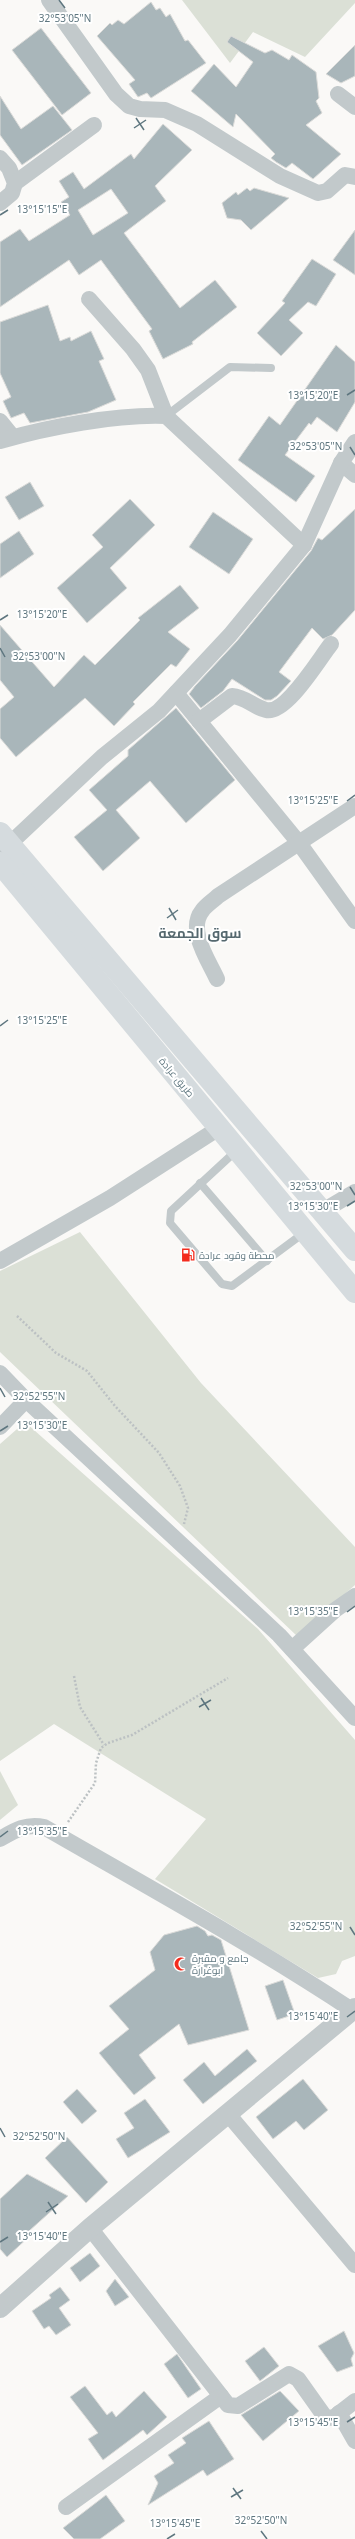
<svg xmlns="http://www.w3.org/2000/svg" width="355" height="2539" font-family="'Noto Sans',Cairo,sans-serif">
  <rect width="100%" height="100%" fill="#faf9f7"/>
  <g fill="#dbe0d6">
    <path d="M182,0H355V3L305,57L253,32L230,63Z"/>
    <path d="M80,1232L201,1383L355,1547V1585L297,1636L0,1352V1271Z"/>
    <path d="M25,1422L258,1629L355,1740V1956L342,1961L336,1974L318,1978L155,1879L206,1819L54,1724L0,1761V1444Z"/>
    <path d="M0,1771L18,1805L0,1820Z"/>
  </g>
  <g fill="#a9b6ba" stroke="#dbdbd9" fill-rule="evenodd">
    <path d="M151,2L156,10L160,8L166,17L170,14L185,41L188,40L206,63L151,98L147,93L138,97L129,84L135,80L97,36L110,23L112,25L118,20L124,24Z"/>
    <path d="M41,28L91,93L62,115L12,50Z"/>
    <path d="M231,36L265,53L272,50L289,60L292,55L316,72L319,98L316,101L322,113L306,125L341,154L313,179L292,163L286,168L276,162L271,158L275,154L236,114L233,127L191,91L214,64L236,87L253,62L227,42Z"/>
    <path d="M355,45V76L341,83L326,74Z"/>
    <path d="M0,96L21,129L53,106L72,130L22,165L0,135Z"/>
    <path d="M163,124L192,150L155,186L166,201L124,233L180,308L215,280L237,307L192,342L193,344L163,359L149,331L152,329L101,260L79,275L69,260L0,307V242L20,229L29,241L70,215L61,202L69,197L59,181L73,172L84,189L131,154L134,159ZM111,189L128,213L93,235L78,210Z"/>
    <path d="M247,188L250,191L254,188L289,198L251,230L241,220L227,218L222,203L236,192L238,195Z"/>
    <path d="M355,230V275L333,260Z"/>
    <path d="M312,259L336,274L316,306L308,302L289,320L303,333L281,356L257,333L285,303L282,301Z"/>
    <path d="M48,305L60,341L70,337L71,341L91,331L104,359L99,361L116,400L88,412L30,423L24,413L11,418L3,401L11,397L0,373V322Z"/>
    <path d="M336,345L355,362V402L337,432L317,417L311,425L309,423L285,455L315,476L296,502L238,460L269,416L280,425Z"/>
    <path d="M30,482L44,506L19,520L5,497Z"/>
    <path d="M130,499L155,525L110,568L127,588L87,623L57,588L103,547L92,535Z"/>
    <path d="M355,509V610L332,635L323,639L312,628L279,672L291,681L277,696L271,700H265L232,679L223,691L201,708L189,694L195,686L237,641L311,551L318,538L322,540Z"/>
    <path d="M213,512L253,539L229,574L189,547Z"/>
    <path d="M19,531L34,554L0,578V544Z"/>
    <path d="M180,585L199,608L168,632L190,649L176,667L171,664L133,702L135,704L114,726L85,698L16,757L0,738V709L14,697L0,680V625L54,687L84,655L95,665L140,620L138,618Z"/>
    <path d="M176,708L235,780L186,823L150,781L116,810L140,838L103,871L74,837L107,810L89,790L128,756V750Z"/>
    <path d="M197,1926L205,1931L208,1936L212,1935L221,1940L249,2030L188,2045L179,2024L139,2055L156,2078L134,2095L99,2053L129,2029L109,2006L155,1970L150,1952L164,1935Z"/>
    <path d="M283,1980L295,2014L277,2020L265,1986Z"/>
    <path d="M247,2049L257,2061L203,2104L183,2080L204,2062L215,2076Z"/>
    <path d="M303,2079L328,2110L304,2130L296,2121L273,2139L256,2117Z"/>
    <path d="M77,2089L97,2111L82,2124L63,2102Z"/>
    <path d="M145,2099L170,2132L128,2158L116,2139L134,2128L124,2113Z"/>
    <path d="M67,2137L108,2182L86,2203L45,2158Z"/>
    <path d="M27,2174L68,2196L29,2231L32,2234L7,2257L0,2249V2199Z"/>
    <path d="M90,2253L100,2266L80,2282L70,2268Z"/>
    <path d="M115,2279L129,2297L115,2306L106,2291Z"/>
    <path d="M60,2287L70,2300L59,2308L71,2325L56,2335L49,2326L44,2329L32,2311L51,2298L49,2295Z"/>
    <path d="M344,2331L354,2353L351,2359L353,2366L337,2372L318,2346Z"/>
    <path d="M264,2347L279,2366L260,2381L245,2361Z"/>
    <path d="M177,2354L201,2389L188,2398L164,2364Z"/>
    <path d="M85,2386L107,2415L112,2411L116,2417L144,2391L167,2417L147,2435L143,2430L103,2460L88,2439L98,2433L70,2397Z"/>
    <path d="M280,2391L299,2411L263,2441L241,2415Z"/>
    <path d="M209,2421L234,2459L207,2476L203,2470L148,2505L158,2483L154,2476L174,2463L168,2455L186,2443L182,2438Z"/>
    <path d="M106,2495L125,2521L100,2539H74L63,2528Z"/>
  </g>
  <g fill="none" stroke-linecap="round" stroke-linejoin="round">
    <g stroke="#bcc1c3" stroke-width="2.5" stroke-dasharray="2 2" stroke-linecap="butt">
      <path d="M17,1316L56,1353L87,1371L115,1406L159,1453L180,1486L188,1508L184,1524"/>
      <path d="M74,1676L80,1707L104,1745"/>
      <path d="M68,1822L95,1783L96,1763L101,1748L108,1743L132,1735L228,1678"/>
    </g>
    <g stroke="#c2c9cb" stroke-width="8">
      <path d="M166,416L230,367L271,368"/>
      <path d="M237,1150L171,1211L170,1223L222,1284L232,1286L305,1232"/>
      <path d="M200,1183L267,1261"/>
    </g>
    <g stroke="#c2c9cb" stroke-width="16">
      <path d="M49,0L116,94L129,106L140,109L165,110L197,124L280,176L318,193L327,191L345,175L355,177"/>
      <path d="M338,94L355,107"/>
      <path d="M0,158L9,168L15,183L12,193L0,203"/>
      <path d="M15,183L94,125"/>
      <path d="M89,299L133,349L148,370L166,416"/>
      <path d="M0,421L13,437"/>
      <path d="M0,441C48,427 117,414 166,416L304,545"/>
      <path d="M341,463L355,475"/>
      <path d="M176,693L299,843L355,921"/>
      <path d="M199,721L232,696C246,697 253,707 266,710C286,715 319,659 331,644"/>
      <path d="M0,853L102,757L159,711L230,635L304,545L341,463L355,442"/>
      <path d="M217,979C209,961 187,930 202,911C206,905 213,901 218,896L355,806"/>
      <path d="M323,1211L355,1192"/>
      <path d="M0,1261L110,1198L219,1128"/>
      <path d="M0,1373L26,1400L279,1635L355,1718"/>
      <path d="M0,1427L26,1400"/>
      <path d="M292,1649L335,1610L355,1596"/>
      <path d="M0,1839C15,1830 27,1823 44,1827C148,1887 252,1944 352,2010"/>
      <path d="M228,2114L355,2265"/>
      <path d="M90,2228L228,2405L238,2406L289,2374L298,2379L325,2417L333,2418L355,2401"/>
      <path d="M339,2413L355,2441"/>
      <path d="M66,2507L221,2396"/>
    </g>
    <path stroke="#c2c9cb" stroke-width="20" d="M0,2308L90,2228L355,2008"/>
    <g stroke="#d5dbde" stroke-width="22">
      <path d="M0,833L355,1250"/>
      <path d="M0,863L355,1292"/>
    </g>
  </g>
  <path fill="none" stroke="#5e767f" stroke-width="1.5" d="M59,0L65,8M136,118L144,130M134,128L146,120M0,215L8,210M347,395L355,390M350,447L355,455M0,620L8,615M0,648L5,657M347,801L355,795M169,908L176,920M167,918L178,910M0,1026L8,1020M350,1187L355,1195M347,1206L355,1201M0,1388L5,1397M0,1431L8,1426M347,1612L355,1606M201,1698L209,1710M199,1707L211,1700M0,1837L8,1831M350,1927L355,1935M347,2017L355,2011M0,2128L5,2137M48,2202L56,2214M46,2212L58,2204M0,2242L8,2237M347,2422L355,2417M233,2488L241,2499M231,2497L243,2490M261,2531L267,2539M167,2539L175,2534"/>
  <defs>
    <g id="fuel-bare" transform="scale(1.08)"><path d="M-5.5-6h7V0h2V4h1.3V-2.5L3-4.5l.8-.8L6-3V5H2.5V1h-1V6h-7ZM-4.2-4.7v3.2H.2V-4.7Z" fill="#f32c1e" stroke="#fff" stroke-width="2.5" paint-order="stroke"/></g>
    <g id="mosque-bare" transform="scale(1.08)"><path d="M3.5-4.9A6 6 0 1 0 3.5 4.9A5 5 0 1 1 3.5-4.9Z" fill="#f32c1e" stroke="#fff" stroke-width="2.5" paint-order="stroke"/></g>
  </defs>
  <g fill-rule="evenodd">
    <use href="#fuel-bare" x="188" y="1255"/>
    <use href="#mosque-bare" x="181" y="1964"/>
  </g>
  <g text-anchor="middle" stroke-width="4" stroke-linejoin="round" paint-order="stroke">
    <g font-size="10" fill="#5e767f" stroke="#fff">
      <text transform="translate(177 1077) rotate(50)" y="4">طريق عرادة</text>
    </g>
    <g font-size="10" fill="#5e767f" stroke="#fff" text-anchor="start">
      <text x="199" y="1259">محطة وقود عرادة</text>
      <text x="192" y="1962">جامع و مقبرة<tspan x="192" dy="12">ابوغرارة</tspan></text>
    </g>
    <g font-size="14" font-weight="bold" fill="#55686f" stroke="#fff">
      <text x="200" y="938">سوق الجمعة</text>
    </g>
  </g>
  <g font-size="10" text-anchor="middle" fill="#5e767f" stroke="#fff" stroke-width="4" stroke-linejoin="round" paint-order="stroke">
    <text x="65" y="22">32°53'05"N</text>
    <text x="42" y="213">13°15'15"E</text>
    <text x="313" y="399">13°15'20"E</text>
    <text x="316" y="450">32°53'05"N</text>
    <text x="42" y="618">13°15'20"E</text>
    <text x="39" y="660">32°53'00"N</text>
    <text x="313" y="804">13°15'25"E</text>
    <text x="42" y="1024">13°15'25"E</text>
    <text x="316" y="1190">32°53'00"N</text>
    <text x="313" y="1210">13°15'30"E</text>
    <text x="39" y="1400">32°52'55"N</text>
    <text x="42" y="1429">13°15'30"E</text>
    <text x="313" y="1615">13°15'35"E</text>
    <text x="42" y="1835">13°15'35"E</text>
    <text x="316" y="1930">32°52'55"N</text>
    <text x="313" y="2020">13°15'40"E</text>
    <text x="39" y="2140">32°52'50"N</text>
    <text x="42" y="2240">13°15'40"E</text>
    <text x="313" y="2426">13°15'45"E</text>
    <text x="261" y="2524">32°52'50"N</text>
    <text x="175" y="2527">13°15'45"E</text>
  </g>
</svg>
